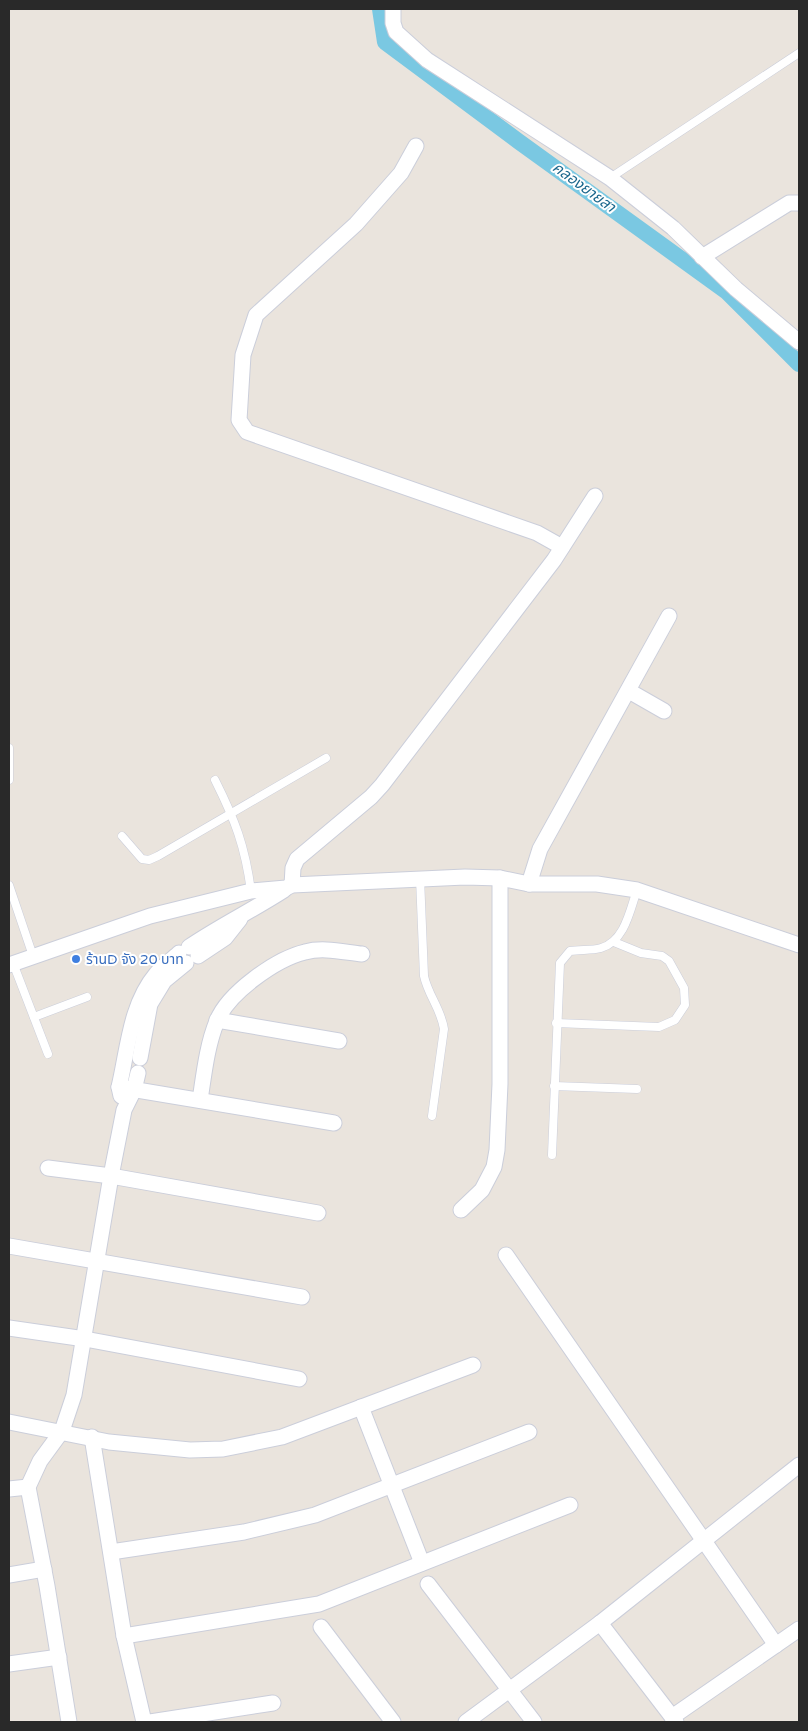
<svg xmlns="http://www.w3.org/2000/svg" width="808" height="1731" font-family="'Varela Round','Noto Sans Thai',sans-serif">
  <rect width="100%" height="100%" fill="#eae4dd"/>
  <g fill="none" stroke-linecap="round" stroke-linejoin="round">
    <path stroke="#7ac8e2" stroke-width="16" d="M380,9L385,42L518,141L727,292L799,364"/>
    <g stroke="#cbceda" stroke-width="9">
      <g id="service">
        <path d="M610,178L799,53"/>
        <path d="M9,748V780"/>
        <path d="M215,780C235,820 245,846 251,891"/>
        <path d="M122,836L142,859L149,860L158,856L326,758"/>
        <path d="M420,878L424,976C428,995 441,1009 444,1029L432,1116"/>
        <path d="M9,885L33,956"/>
        <path d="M13,963L48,1054"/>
        <path d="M34,1017L87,997"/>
        <path d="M556,1023L659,1027L675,1020L685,1005L684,988L669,961L662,956L641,953L614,942"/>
        <path d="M554,1086L637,1089"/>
        <path d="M552,1155L560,963L570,951C580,949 591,951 601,948C625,941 630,910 637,890"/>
      </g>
    </g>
    <g stroke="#cbceda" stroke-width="17">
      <g id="minor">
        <path d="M393,9V23L396,32L427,60L610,178L673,228L736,289L799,342"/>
        <path d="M416,146L401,173L356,224L256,315L243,355L239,420L247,432L537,533L562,547"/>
        <path d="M702,257L789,203H799"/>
        <path d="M629,691L664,711"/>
        <path d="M529,884L540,849L669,616"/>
        <path d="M292,885L293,868L297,859L371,797L382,785L554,560L595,496"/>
        <path d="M189,947C220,926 253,910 284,890"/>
        <path d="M198,956L225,938L240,919"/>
        <path d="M9,965L150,916L251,891L286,888L292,885L465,877L500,878L529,884H597L637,890L799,945"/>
        <path d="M217,1020L339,1041"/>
        <path d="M140,1058L150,1004L164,981L186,963"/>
        <path d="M119,1087L334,1123"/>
        <path d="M121,1096L119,1087C128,1049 130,1005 156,974C162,966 172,960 179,953"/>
        <path d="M200,1100C204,1074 207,1045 217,1021C228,993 276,959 305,952C323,947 343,952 362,954"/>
        <path d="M48,1168L111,1176L318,1213"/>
        <path d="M461,1210L482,1190L494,1167L497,1150L500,1084V878"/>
        <path d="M9,1246L302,1297"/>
        <path d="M506,1255L776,1645"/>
        <path d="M9,1328L85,1339L299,1379"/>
        <path d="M361,1407L422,1563"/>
        <path d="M9,1422L109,1442L190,1450L223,1449L282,1437L473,1365"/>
        <path d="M92,1437L124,1636L144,1722"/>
        <path d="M9,1489L28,1487"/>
        <path d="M111,1552L244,1532L315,1515L529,1432"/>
        <path d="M9,1575L44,1569"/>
        <path d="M428,1584L534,1722"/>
        <path d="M600,1623L676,1722"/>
        <path d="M321,1627L393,1722"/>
        <path d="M124,1636L319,1604L570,1505"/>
        <path d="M9,1664L59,1657"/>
        <path d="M672,1717L799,1629"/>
        <path d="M69,1722L47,1586L28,1487L40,1461L62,1431L74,1395L111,1176L124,1110L134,1090L138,1073"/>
        <path d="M150,1722L273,1703"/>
        <path d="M466,1722L600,1623L799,1465"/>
      </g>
    </g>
    <use href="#service" stroke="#fff" stroke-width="8"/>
    <use href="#minor" stroke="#fff" stroke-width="15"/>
  </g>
  <circle fill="#3f7fe0" stroke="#fff" stroke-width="2" cx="76" cy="959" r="5"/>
  <g text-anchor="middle" stroke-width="4" stroke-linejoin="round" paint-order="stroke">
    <g font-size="14" fill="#366cbe" stroke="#fff" text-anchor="start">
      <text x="86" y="964">ร้านD จัง 20 บาท</text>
    </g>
    <g font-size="15" font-style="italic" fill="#1b678c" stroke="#fff">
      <text transform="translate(584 187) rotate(36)" y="5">คลองยายสา</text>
    </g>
  </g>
  <rect width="808" height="1731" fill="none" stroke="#292929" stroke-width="20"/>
</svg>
